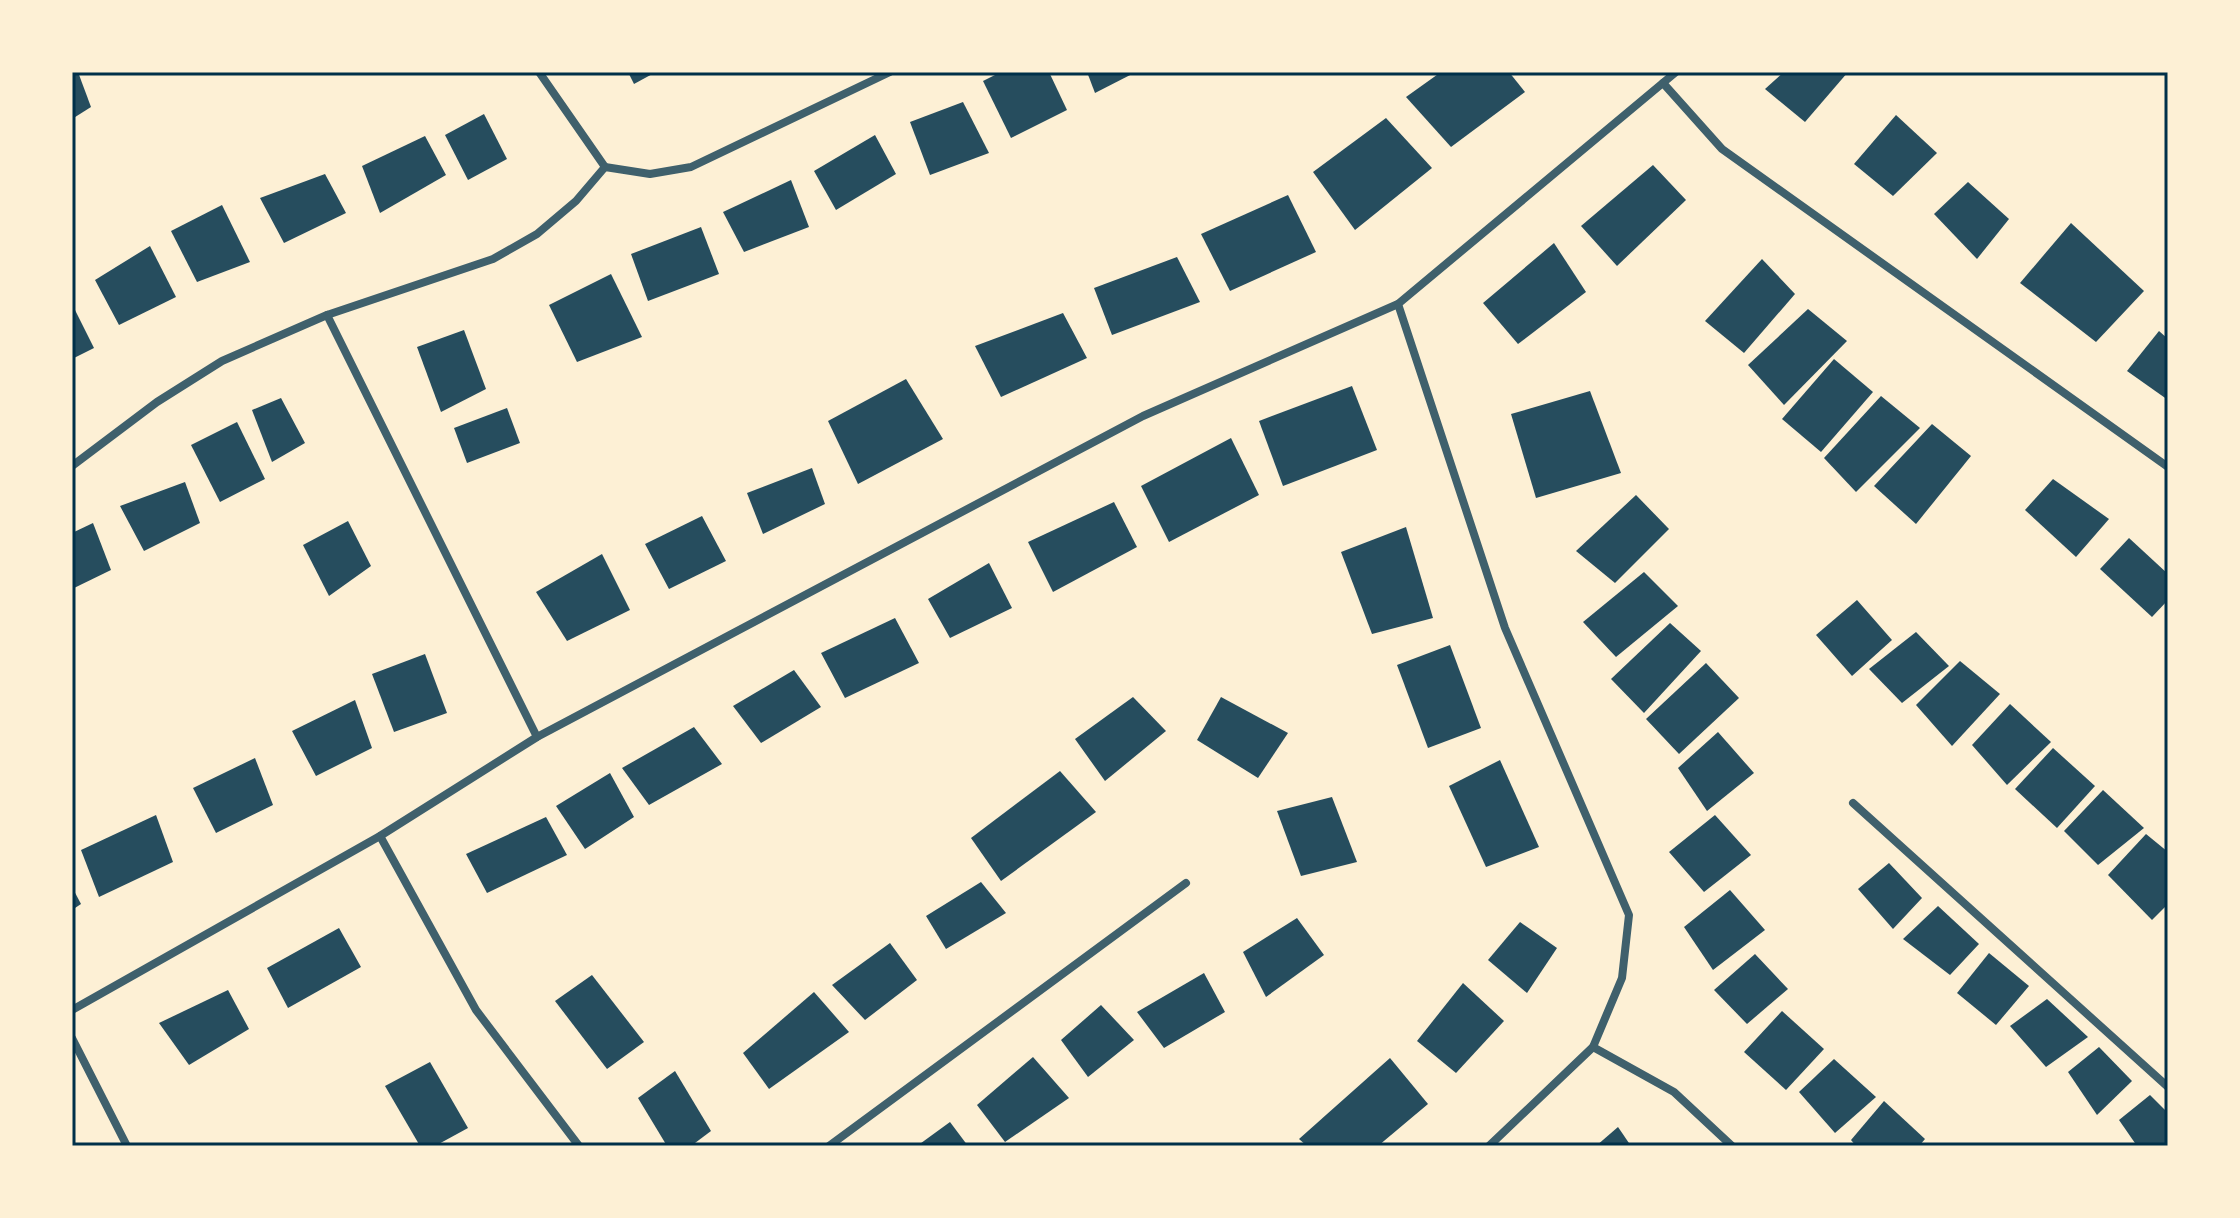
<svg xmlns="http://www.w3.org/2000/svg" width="2240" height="1218" font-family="'DejaVu Sans',sans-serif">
  <rect width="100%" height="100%" fill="#fdf0d5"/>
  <g fill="#264d5e">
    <path d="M72,72H78L91,107L72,119Z"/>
    <path d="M628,72H656L634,84Z"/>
    <path d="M1001,72H1049L1067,110L1011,138L983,81Z"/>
    <path d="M1087,72H1136L1095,93Z"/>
    <path d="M1441,72H1509L1525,92L1451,147L1406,97Z"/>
    <path d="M1784,72H1848L1805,122L1765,89Z"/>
    <path d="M963,102L989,153L930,175L910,122Z"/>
    <path d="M484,114L507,159L468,180L445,135Z"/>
    <path d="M1896,115L1937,153L1893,196L1854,164Z"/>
    <path d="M1386,118L1432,168L1355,230L1313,172Z"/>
    <path d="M875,135L896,174L836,210L814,171Z"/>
    <path d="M425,136L446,175L380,213L362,166Z"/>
    <path d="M1653,165L1686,200L1617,266L1581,226Z"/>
    <path d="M325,174L346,213L284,243L260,198Z"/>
    <path d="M791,180L809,227L744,252L723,212Z"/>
    <path d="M1968,182L2009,219L1977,259L1934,214Z"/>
    <path d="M1288,195L1316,252L1230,291L1201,234Z"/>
    <path d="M222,205L250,262L197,282L171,231Z"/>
    <path d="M2071,223L2144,291L2096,342L2020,283Z"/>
    <path d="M701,227L719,274L648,301L631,254Z"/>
    <path d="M1554,243L1586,292L1518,344L1483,303Z"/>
    <path d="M150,246L176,297L119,325L95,280Z"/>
    <path d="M1177,257L1200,302L1112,335L1094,288Z"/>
    <path d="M1762,259L1795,294L1744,353L1705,321Z"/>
    <path d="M611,274L642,337L577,362L549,305Z"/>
    <path d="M72,304L94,348L72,359Z"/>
    <path d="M1808,309L1847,341L1784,405L1748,365Z"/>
    <path d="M1063,313L1087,358L1001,397L975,346Z"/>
    <path d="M464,330L486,389L441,412L417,347Z"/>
    <path d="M2159,331L2168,339V400L2127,371Z"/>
    <path d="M1834,359L1873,392L1821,452L1782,419Z"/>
    <path d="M906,379L943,439L858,484L828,421Z"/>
    <path d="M1352,386L1377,450L1283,486L1259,421Z"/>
    <path d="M1590,391L1621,473L1536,498L1511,414Z"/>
    <path d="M1881,396L1920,428L1856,492L1824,458Z"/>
    <path d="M281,398L305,443L272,462L252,410Z"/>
    <path d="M507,408L520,443L467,463L454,428Z"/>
    <path d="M237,422L265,479L220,502L191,445Z"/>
    <path d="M1932,424L1971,456L1916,524L1874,486Z"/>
    <path d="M1231,438L1259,495L1169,542L1141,486Z"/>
    <path d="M812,468L825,504L763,534L747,493Z"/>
    <path d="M2053,479L2109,519L2076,557L2025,510Z"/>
    <path d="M185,482L200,523L144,551L120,506Z"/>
    <path d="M1636,495L1669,529L1615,583L1576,551Z"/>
    <path d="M1114,502L1137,547L1053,592L1028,542Z"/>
    <path d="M702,516L726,561L669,589L645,544Z"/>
    <path d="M348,521L371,566L329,596L303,545Z"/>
    <path d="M93,523L111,570L72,589V533Z"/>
    <path d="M1406,527L1433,618L1372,634L1341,552Z"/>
    <path d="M2129,538L2168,574V600L2152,617L2100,569Z"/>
    <path d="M602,554L630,610L567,641L536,592Z"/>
    <path d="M989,563L1012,608L950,638L928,599Z"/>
    <path d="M1644,572L1678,606L1616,657L1583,622Z"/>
    <path d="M1857,600L1892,640L1852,676L1816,635Z"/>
    <path d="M895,618L919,663L845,698L821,653Z"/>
    <path d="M1670,623L1701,651L1644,713L1611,679Z"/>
    <path d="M1916,632L1949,666L1902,703L1869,669Z"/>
    <path d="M1450,645L1481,728L1428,748L1397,665Z"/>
    <path d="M425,654L447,713L394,732L372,674Z"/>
    <path d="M1960,661L2000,694L1952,746L1916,705Z"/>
    <path d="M1706,663L1739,698L1679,754L1646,719Z"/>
    <path d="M794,670L821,707L761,743L733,706Z"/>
    <path d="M1133,697L1166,731L1105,781L1075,739Z"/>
    <path d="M1221,697L1288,733L1258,778L1197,740Z"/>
    <path d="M355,700L372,748L316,776L292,731Z"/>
    <path d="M2010,704L2051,742L2007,785L1972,745Z"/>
    <path d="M694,727L722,764L649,805L622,768Z"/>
    <path d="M1718,732L1754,773L1707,811L1678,768Z"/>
    <path d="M2053,748L2095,786L2057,828L2015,789Z"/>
    <path d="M255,758L273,805L216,833L193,788Z"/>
    <path d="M1500,760L1539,847L1486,867L1449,786Z"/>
    <path d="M1060,771L1096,812L1001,881L971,838Z"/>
    <path d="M610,773L634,817L585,849L556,806Z"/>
    <path d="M2103,790L2144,828L2098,865L2064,831Z"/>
    <path d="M1332,797L1357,862L1301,876L1277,811Z"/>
    <path d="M156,815L173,862L99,897L81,850Z"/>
    <path d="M1715,815L1751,855L1704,892L1669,852Z"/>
    <path d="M546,817L567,855L487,893L466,854Z"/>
    <path d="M2146,834L2168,852V904L2152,920L2108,875Z"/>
    <path d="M1889,863L1922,898L1893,929L1858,889Z"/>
    <path d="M981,882L1006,913L946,949L926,916Z"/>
    <path d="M72,887L81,904L72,910Z"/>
    <path d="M1730,890L1765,930L1713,970L1684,927Z"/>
    <path d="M1938,906L1979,944L1950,975L1903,939Z"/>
    <path d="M1297,918L1324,955L1266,997L1243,952Z"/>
    <path d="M1520,922L1557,948L1527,993L1488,960Z"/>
    <path d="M339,928L361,967L288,1008L267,968Z"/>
    <path d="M890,943L917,980L865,1020L832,985Z"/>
    <path d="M1989,953L2029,986L1996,1025L1957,993Z"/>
    <path d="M1755,954L1788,989L1747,1024L1714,990Z"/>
    <path d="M1204,973L1225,1012L1164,1048L1137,1012Z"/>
    <path d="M592,975L644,1042L607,1069L555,1001Z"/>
    <path d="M1463,983L1504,1021L1456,1073L1417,1041Z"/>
    <path d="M228,990L249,1029L189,1065L159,1023Z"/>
    <path d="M814,992L849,1032L769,1089L743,1053Z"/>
    <path d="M2047,999L2088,1037L2046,1067L2010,1026Z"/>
    <path d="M1101,1005L1134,1040L1088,1077L1061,1040Z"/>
    <path d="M1782,1011L1824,1049L1786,1090L1744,1052Z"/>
    <path d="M2099,1047L2132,1081L2097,1115L2068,1072Z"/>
    <path d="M1033,1057L1069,1098L1005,1142L977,1105Z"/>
    <path d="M1390,1058L1428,1104L1378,1146H1307L1299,1139Z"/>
    <path d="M1834,1059L1876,1097L1835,1133L1799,1092Z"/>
    <path d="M430,1062L468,1128L435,1146H420L385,1086Z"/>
    <path d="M675,1071L711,1131L691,1146H667L638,1098Z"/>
    <path d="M2150,1095L2168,1113L2166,1146H2137L2119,1120Z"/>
    <path d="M1884,1101L1925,1139L1919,1146H1856L1851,1140Z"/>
    <path d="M950,1122L968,1146H917Z"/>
    <path d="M1618,1127L1631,1146H1596Z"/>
  </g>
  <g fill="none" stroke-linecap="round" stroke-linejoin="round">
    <g stroke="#3f606c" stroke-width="8">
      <path d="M539,72L605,167"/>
      <path d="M1663,83L1722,149L2168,467"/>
      <path d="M1398,304L1505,628L1629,915L1622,978L1593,1047L1489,1146"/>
      <path d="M327,315L537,737"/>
      <path d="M72,466L157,402L222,361L327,315L493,259L537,234L576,201L605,167L650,174L691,167L890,72"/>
      <path d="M1853,803L2168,1087"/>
      <path d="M380,836L476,1010L579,1146"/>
      <path d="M72,1010L380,836L537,737L1143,416L1398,304L1676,72"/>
      <path d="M72,1038L127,1146"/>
      <path d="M1593,1047L1674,1092L1732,1146"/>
      <path d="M829,1146L1186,883"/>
    </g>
  </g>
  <rect width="2240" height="1218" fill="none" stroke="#fdf0d5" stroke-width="148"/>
  <rect x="74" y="74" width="2092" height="1070" fill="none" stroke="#003049" stroke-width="3"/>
</svg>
